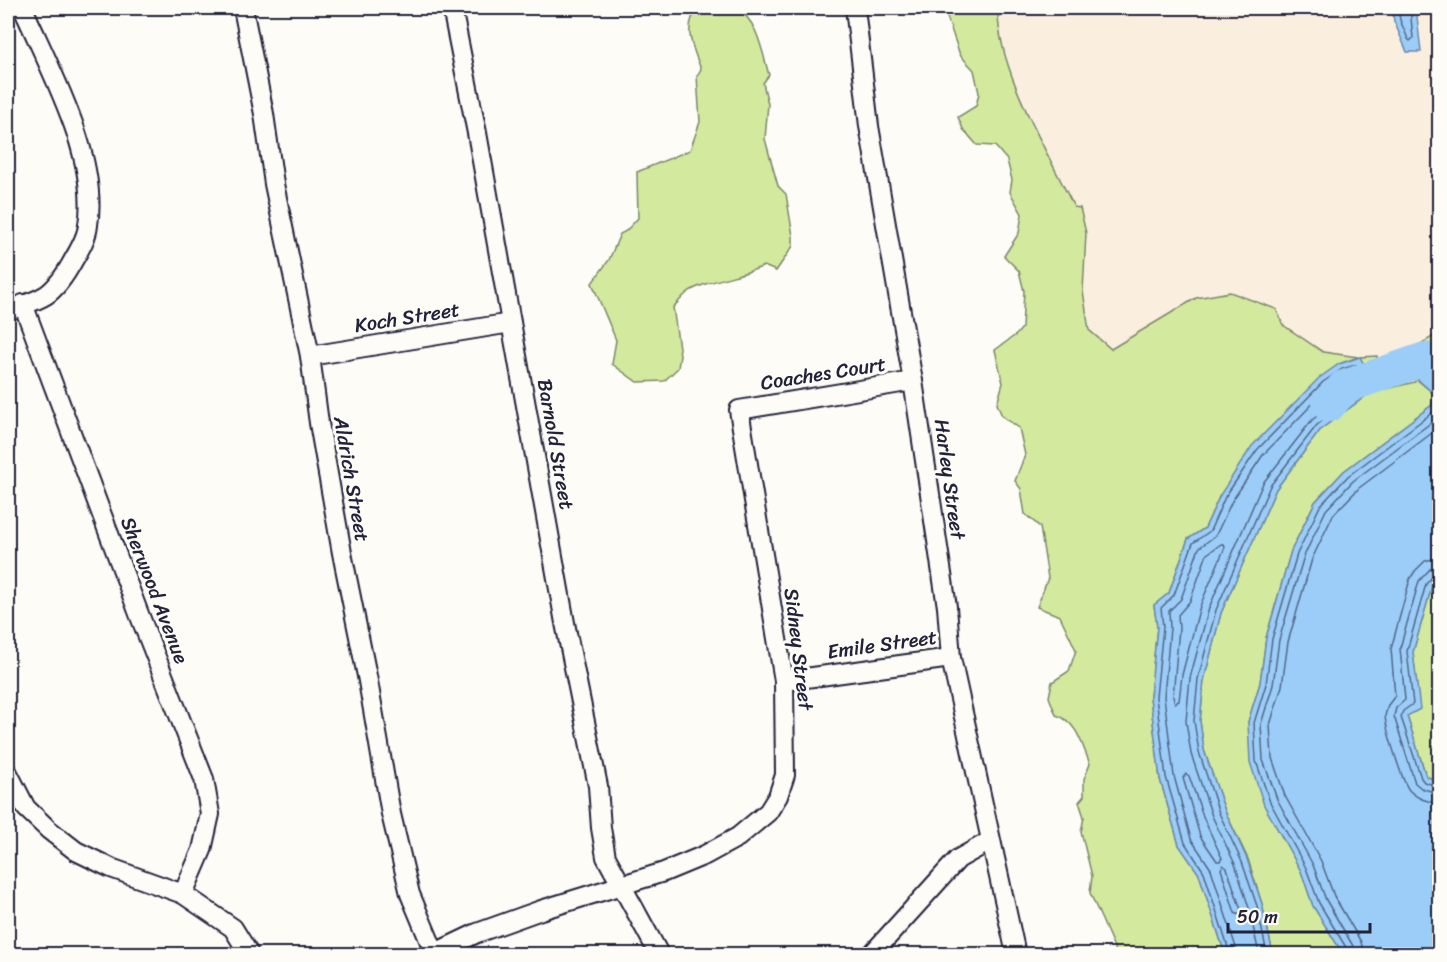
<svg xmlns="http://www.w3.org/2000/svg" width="1447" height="962" font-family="Sriracha,sans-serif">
  <rect width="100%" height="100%" fill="#fdfcf7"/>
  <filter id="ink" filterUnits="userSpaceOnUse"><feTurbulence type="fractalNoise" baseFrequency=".0167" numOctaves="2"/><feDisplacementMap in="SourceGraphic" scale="12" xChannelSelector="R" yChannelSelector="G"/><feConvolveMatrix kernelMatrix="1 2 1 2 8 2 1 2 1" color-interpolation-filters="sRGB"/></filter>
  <g filter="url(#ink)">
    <path fill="#faeede" d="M998,8H1392L1394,21L1421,51L1416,8H1439V333L1417,346L1416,357L1409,358V368L1415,378V382L1387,389L1380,384L1377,356L1358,357L1323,352L1247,299L1230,292L1196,298L1112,350L1090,330L1083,291L1086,233L1013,81L997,23Z"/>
    <g fill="#d3e99d" stroke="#7a866c" stroke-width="1.5">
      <path d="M698,8C710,7 724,5 736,9C757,17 763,55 769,75L763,83L768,104L765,139L778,186L786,194L793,236V246L776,271L764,266C745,275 700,282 687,293C682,297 678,303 673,307L680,355L678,368L664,381L637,382L612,364L616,340L592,283L609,260L620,234L626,231L638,218L637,172L690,150L700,122L697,76L701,69C693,49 682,27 698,8Z"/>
      <path d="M941,8H998C996,67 1048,153 1074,207L1080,208L1086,233L1083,291L1089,330L1111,349L1196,298L1230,292L1276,309L1283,325L1323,352L1358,357L1339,364L1220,495L1205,528L1188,539L1169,593L1154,605L1157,627L1150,697L1160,779L1179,845L1199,874L1225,954H1117L1090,893L1092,876L1081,832L1084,817L1079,802L1084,796V779L1090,764C1082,745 1077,721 1056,715L1049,697L1052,682L1069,671L1076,650L1060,616L1037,607L1048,578L1040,527L1025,514L1021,489L1015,481L1025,455L1019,428L1002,416L997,404L1003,383L995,350L1017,334L1022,328L1024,291L1019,271L1004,256L1019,233L1022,214L1010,192L1012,180L1007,160L995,146L977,145L963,129L958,117L976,106L979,93L974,70L960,55L946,14Z"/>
      <path d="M1439,333V370L1416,357L1417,346Z"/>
      <path d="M1377,356L1380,384L1387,389L1415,382V378L1434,394L1432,405L1344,471L1315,502L1291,551L1266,638L1260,683L1248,722L1264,805L1301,871L1313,906L1343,954H1273L1262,904L1248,859L1225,811L1204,750L1200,721L1204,680L1221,613L1276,489L1321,429L1367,395V371L1360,357Z"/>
      <path d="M1439,577V782L1426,776L1407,716L1419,708L1413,652L1432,586Z"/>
    </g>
    <g fill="#9bcdf8" stroke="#6b89ac" stroke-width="1.5">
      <path d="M1392,8H1416L1421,52H1407L1394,21Z"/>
      <path d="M1360,357L1367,371V395L1321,429L1276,489L1221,613L1204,680L1200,721L1204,750L1225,811L1247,859L1262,904L1273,954H1225L1199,874L1179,845L1160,779L1150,697L1157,627L1154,605L1169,593L1188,539L1205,528L1220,495L1252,446L1319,378L1339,364Z"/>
      <path d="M1416,357L1439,370L1440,577L1432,586L1413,652L1420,709L1407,716L1426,776L1439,782V954H1343L1313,906L1301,871L1264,805L1250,762L1248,722L1260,683L1266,638L1291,551L1315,502L1344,471L1432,405L1434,394C1422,382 1408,376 1409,358Z"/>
    </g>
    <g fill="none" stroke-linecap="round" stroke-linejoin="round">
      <g stroke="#526687" stroke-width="1.5">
        <path d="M1398,8L1400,20L1408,39L1410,41L1413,38L1410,8"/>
        <path d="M1221,544H1224L1225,547L1200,606L1182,675L1179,701L1175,703L1173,697L1179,628L1178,615L1190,601L1207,554Z"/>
        <path d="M1440,557L1425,561L1415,571L1410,579L1391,649L1395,696L1388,705L1385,716C1386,729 1402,781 1409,790C1416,798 1429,803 1440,803"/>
        <path d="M1440,566L1430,569L1419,581L1400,648L1405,700L1396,708L1394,716L1415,783L1421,788L1440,794"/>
        <path d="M1440,574L1434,575L1426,584L1407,651L1413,704L1403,711L1401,717L1421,778L1424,782L1440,787"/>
        <path d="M1186,774L1189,776L1204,819L1222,858L1220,861H1217L1200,836L1183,778Z"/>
        <path d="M1223,865L1227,868L1241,910L1239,915L1235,913L1221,869Z"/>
        <path d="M1230,954L1204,872L1185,843L1166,777L1156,697L1163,627L1161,608L1174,595L1193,543L1210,531L1225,497L1257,450L1323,382L1342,369L1356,365L1361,372L1360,393L1317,425L1270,486L1216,610L1198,679L1194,721L1199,752L1219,813L1242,862L1257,906L1267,954"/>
        <path d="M1238,954L1211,869L1191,839L1174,776L1164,697L1170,628L1169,611L1181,599L1199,548L1216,535L1232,501L1263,455L1328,388L1351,375L1353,377V389L1312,420L1263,483L1209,608L1190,678L1186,721L1191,754L1212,816L1235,864L1249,908L1259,954"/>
        <path d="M1347,954V949L1319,903L1306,868L1270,802L1256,761L1254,723L1266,684L1272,639L1297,554L1320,506L1348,476L1436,410L1440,396"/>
        <path d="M1355,954L1353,946L1326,900L1313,865L1277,799L1263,760L1261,724L1273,685L1279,640L1304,556L1326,510L1353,481L1440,416"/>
        <path d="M1364,954L1361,942L1334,896L1321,861L1285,796L1272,758L1270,725L1282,686L1288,642L1312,559L1333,515L1359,488L1440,427"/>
      </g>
      <path stroke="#9bcdf8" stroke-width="34" d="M1329,405L1344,387L1425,359L1440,370"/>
      <g stroke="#22223b" stroke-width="22">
        <g id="street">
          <path d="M243,8L264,114L274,184L310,356L319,423L342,553L368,681L391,814L410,894L435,954"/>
          <path d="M452,8L477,133L565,623L598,786L601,828L606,857L659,954"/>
          <path d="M855,8L869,126L913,381L947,607L951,658L1016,954"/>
          <path d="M23,304L139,614L204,779L210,814L202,850L183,894"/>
          <path d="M8,311C19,306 35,302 46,295C58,287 67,272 74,259C80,249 87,237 88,225C99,157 50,70 23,8"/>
          <path d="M310,356L511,323"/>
          <path d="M784,681L951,658"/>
          <path d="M8,773L26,808L49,830L76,851L111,868L183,894L233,928L249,954"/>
          <path d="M433,954L477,933L541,910L664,872L705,855L738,837L768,812L778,796L785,775L784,681L739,410L913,381"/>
          <path d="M872,954L958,859L990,841"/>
        </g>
      </g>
      <use href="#street" stroke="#fdfcf7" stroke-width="18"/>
    </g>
  </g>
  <g text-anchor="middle" stroke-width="6" stroke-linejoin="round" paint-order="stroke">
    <g font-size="20" fill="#22223b" stroke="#fdfcf7">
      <text transform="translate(407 317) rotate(-9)" y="7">Koch Street</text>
      <text transform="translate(823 373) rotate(-9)" y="7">Coaches Court</text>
      <text transform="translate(556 444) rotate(80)" y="7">Barnold Street</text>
      <text transform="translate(352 479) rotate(80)" y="7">Aldrich Street</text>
      <text transform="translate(950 479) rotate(82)" y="7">Harley Street</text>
      <text transform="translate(155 590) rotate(69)" y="7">Sherwood Avenue</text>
      <text transform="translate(882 644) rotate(-8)" y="7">Emile Street</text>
      <text transform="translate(799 649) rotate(83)" y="7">Sidney Street</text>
    </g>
  </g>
  <rect width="1447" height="962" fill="none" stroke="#fdfcf7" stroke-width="30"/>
  <rect x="15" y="15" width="1417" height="932" fill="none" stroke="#22223b" stroke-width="2" filter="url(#ink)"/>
  <path d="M1228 923v9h142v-9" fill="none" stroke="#22223b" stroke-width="3"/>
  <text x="1237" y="923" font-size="18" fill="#22223b" stroke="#fdfcf7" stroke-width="4.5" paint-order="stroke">50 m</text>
</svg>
